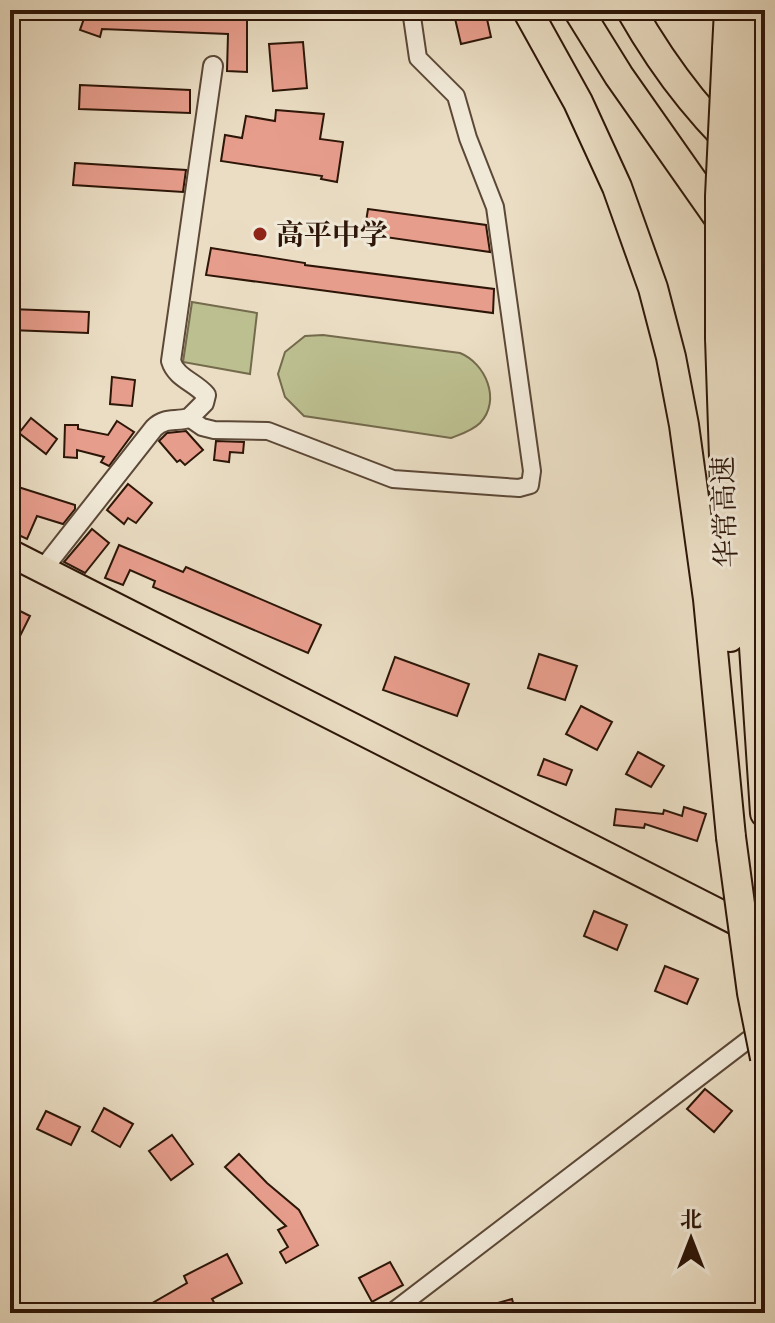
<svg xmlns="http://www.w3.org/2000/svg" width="775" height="1323" font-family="Vollkorn,'Noto Serif SC',serif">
  <rect width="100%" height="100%" fill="#eaddc3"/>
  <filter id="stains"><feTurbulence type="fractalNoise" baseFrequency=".0025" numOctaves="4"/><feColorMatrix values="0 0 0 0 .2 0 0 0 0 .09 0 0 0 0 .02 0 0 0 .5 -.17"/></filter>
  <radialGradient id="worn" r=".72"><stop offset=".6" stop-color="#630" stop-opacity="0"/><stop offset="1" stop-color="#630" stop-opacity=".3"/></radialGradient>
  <g fill="#bcbf90" stroke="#746a4c" stroke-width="2">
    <path d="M192,302L257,313L250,374L183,362Z"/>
    <path d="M323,335L460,353C485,363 502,400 480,423C472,431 461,434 451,438L304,416L285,397L278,374L285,352L305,336Z"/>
  </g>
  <g fill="#e79d8c" stroke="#2d1608" stroke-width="2">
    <path d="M87,10L226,14V19H247V72L227,71L228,34L102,29L100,37L80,30Z"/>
    <path d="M453,10H485L491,37L461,44Z"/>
    <path d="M303,42L307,88L273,91L269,44Z"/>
    <path d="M80,85L190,90V113L79,109Z"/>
    <path d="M276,110L324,114L320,139L343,142L337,182L321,179L322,176L221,161L225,135L242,138L246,116L275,121Z"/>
    <path d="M75,163L186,170L183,192L73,185Z"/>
    <path d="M368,209L486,225L490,252L364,234Z"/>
    <path d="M211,248L305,263V265L494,289L493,313L206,275Z"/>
    <path d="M10,309L89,312L88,333L10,330Z"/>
    <path d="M112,377L135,380L132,406L110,404Z"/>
    <path d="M31,418L57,439L46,454L19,433Z"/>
    <path d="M117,421L134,432L109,466L101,462L104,457L77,450V458L64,457L65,425H78V429L108,435Z"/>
    <path d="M186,431L203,450L185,465L180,460L177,462L159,441L167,433Z"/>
    <path d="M216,441L244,442L243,453L230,452L229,462L214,460Z"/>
    <path d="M128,484L152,503L136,523L128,518L124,524L107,510Z"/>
    <path d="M15,486L75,505V509L63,524L37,516L27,539L10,531V505Z"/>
    <path d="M92,529L109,543L85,573L64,562Z"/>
    <path d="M119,545L183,572L186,567L321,625L308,653L153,587L155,581L130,570L123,585L105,578Z"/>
    <path d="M10,606L30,616L10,656Z"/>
    <path d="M539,654L577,666L565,700L528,688Z"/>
    <path d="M395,657L469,684L457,716L383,690Z"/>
    <path d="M581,706L612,722L597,750L566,734Z"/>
    <path d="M638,752L664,766L651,787L626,774Z"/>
    <path d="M544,759L572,770L566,785L538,775Z"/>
    <path d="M684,807L706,814L697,841L645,824L644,828L614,825L616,809L663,814L664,810L682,816Z"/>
    <path d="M594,911L627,925L617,950L584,936Z"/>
    <path d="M665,966L698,979L687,1004L655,991Z"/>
    <path d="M705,1089L732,1111L714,1132L687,1109Z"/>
    <path d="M104,1108L133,1124L120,1147L92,1131Z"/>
    <path d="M46,1111L80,1127L71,1145L37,1129Z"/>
    <path d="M172,1135L193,1164L171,1180L149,1151Z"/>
    <path d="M239,1154L267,1183L299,1210L318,1245L286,1263L280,1252L288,1247L278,1230L286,1226L225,1167Z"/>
    <path d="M227,1254L242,1283L212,1299L215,1304L196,1313H135L187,1283L184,1276Z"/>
    <path d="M390,1262L403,1285L372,1302L359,1278Z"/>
    <path d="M512,1299L516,1313H473V1310Z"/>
  </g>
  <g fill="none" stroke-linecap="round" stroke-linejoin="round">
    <g stroke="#5c4837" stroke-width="20">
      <g id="minor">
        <path d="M189,418L202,427L214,430L268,431L393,479L519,488L530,485L532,471L495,207L468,138L456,96L418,58L411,10"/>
        <path d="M391,1313L748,1040H765"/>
      </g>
    </g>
    <g stroke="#5c4837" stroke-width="22">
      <path id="tertiary" d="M43,569L154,428C165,417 175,422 189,418L204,403L206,395C195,382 176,378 171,361L213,66"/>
    </g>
    <g stroke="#2d1608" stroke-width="30">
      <path id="trunk" d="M10,553L765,936"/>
    </g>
    <g stroke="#2d1608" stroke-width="32">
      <g id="motorway">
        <path d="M527,10L578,102L617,187L653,288L671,357L684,425L708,599L731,837"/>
        <path d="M578,10L619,76L765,284"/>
        <path d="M631,10C668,75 709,126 765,175"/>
        <path d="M727,49L729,10"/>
        <path d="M749,51L753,10"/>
        <path d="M720,338L730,637"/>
        <path d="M743,338L749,571L765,813"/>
      </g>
    </g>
    <use href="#minor" stroke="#f1e9d8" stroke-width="16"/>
    <use href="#tertiary" stroke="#f1e9d8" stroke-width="18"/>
    <use href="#trunk" stroke="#eaddc3" stroke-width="26"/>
    <use href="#motorway" stroke="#eaddc3" stroke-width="28"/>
    <g stroke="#2d1608" stroke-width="32" stroke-linecap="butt">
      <g id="motorway-bridge">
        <path d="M720,338V196L727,49"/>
        <path d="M743,338V197L749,51"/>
        <path d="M731,837L752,993L765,1058"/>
      </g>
    </g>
    <use href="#motorway-bridge" stroke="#eaddc3" stroke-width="28"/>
  </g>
  <circle fill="#8f2418" stroke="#f1e9d8" stroke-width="3" cx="260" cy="234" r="8"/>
  <g text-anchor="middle" stroke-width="6" stroke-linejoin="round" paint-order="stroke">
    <g font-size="28" font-weight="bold" fill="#2d1608" stroke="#f1e9d8" text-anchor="start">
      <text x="276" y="244">高平中学</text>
    </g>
    <g font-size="28" fill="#2d1608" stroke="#f1e9d8">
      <text transform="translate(724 512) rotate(-92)" y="10">华常高速</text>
    </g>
  </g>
  <rect width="775" height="1323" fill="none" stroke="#eaddc3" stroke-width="40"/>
  <rect x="12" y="12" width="751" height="1299" fill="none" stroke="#2d1608" stroke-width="4"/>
  <rect x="20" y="20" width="735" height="1283" fill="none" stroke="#2d1608" stroke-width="2"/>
  <g transform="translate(691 1239)" stroke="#f1e9d8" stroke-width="6" paint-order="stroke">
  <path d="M0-6L14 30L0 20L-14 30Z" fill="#2d1608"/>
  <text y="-12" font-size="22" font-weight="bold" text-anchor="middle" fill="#2d1608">北</text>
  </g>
  <rect width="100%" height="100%" filter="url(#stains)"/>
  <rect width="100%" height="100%" fill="url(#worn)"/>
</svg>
